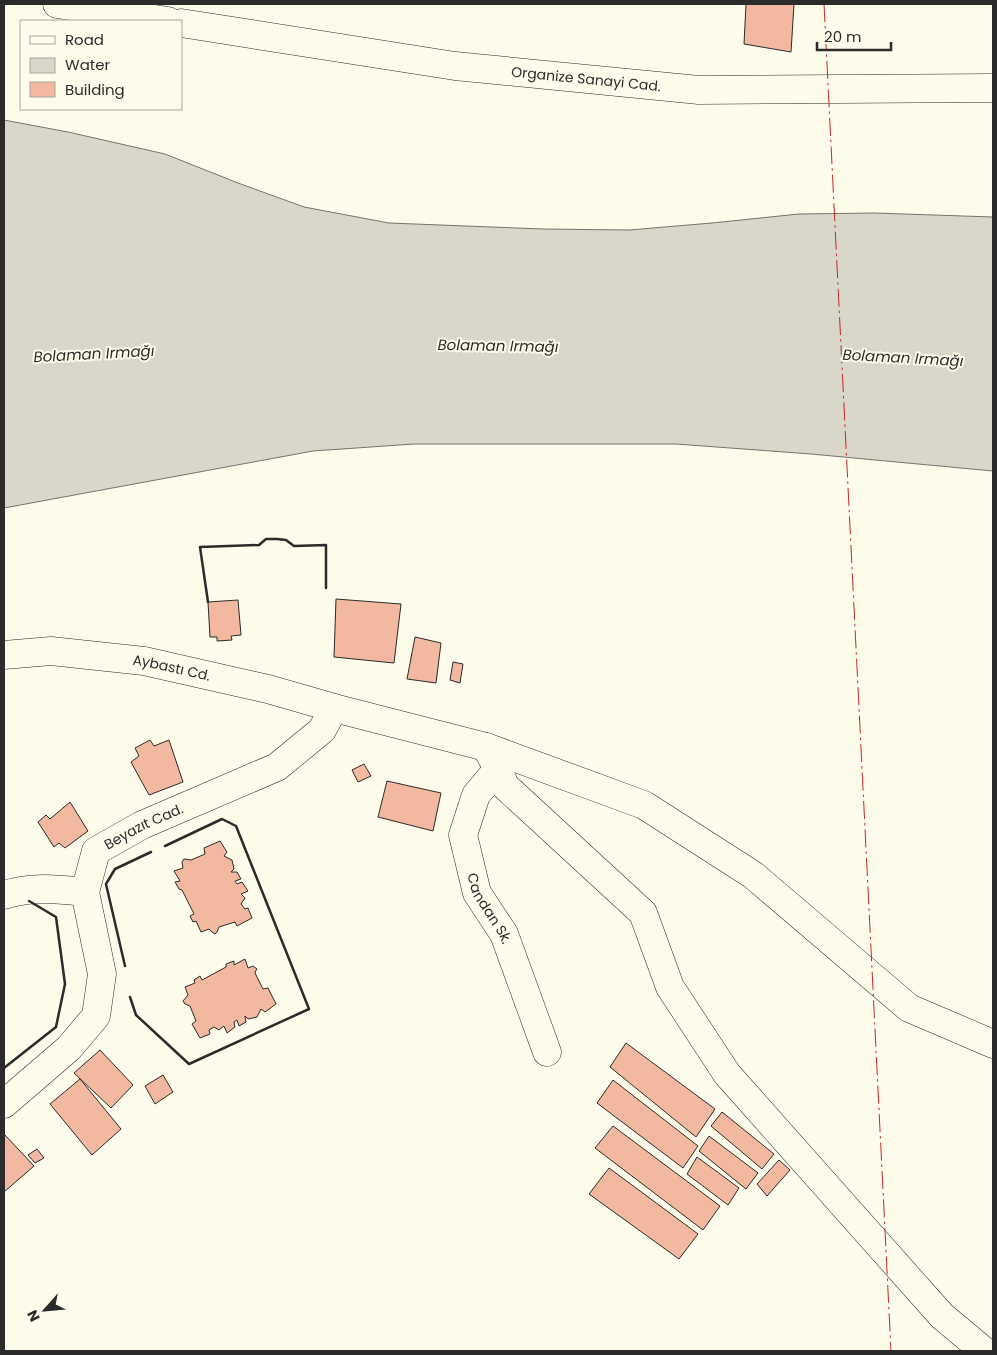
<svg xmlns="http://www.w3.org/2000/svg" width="997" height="1355" font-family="Poppins,sans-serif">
  <rect width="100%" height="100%" fill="#fdfbea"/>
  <path fill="#d8d7c9" stroke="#74746e" d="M4,120L68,132L165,154L238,183L304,207L389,223L543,229L629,230L712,223L799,214L874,213L993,217V471L811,454L676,444H414L313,451L4,508Z"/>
  <g fill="#f2b8a0" stroke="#2b2b2b">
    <path d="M746,4H794L791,52L744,44Z"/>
    <path d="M336,599L401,604L394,663L334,657Z"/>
    <path d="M238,600L241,635L231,636L232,640L217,641V637H210L208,602Z"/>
    <path d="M415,637L441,643L436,683L407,679Z"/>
    <path d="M453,662L463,664L460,683L450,680Z"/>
    <path d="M150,740L154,746L169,740L183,782L149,795L131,762L139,756L135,748Z"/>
    <path d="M364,764L371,776L358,782L352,770Z"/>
    <path d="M387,781L441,793L433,831L378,817Z"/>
    <path d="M70,802L88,831L65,848L59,843L54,847L38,822L46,815L50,819Z"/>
    <path d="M220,841L227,852L224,856L232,860L234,869L231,872H237L241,879L235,881L237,884L242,882L248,891L241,894L245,898L241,904L245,909L248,908L252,918L237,926L235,922L219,927L217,932L215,934L212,932L209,929L201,932L196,921L193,922L190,916L194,914L182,890L179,889L175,882L180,881L174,871L183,868L182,862L184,859L191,860L205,854L204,848Z"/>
    <path d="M245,959L248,968L253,966L257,969L255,972L256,975L263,989L268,988L276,1004L265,1012L261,1009L257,1017L248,1019L245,1016L246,1022L239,1026L237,1020L234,1022L235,1027L227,1033L224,1026L219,1030L214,1027L209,1030L210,1034L200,1038L192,1024L196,1021L190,1006L185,1004L183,1001L188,995L185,987L195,983L194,980L200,976L202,980L226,967V964L234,961V965Z"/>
    <path d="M626,1043L715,1109L696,1137L610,1067Z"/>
    <path d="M100,1050L133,1085L111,1108L74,1073Z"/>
    <path d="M163,1075L173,1092L155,1104L145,1086Z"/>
    <path d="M80,1079L121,1129L92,1155L50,1104Z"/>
    <path d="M613,1080L698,1146L683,1168L597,1103Z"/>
    <path d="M722,1112L774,1154L762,1169L711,1126Z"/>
    <path d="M613,1126L720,1206L703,1230L595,1148Z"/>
    <path d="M5,1135L34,1166L4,1192V1136Z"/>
    <path d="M709,1136L758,1173L746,1189L699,1151Z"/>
    <path d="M37,1149L44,1158L35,1163L28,1155Z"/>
    <path d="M697,1157L739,1188L728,1205L687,1174Z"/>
    <path d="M779,1160L790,1170L767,1196L757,1184Z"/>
    <path d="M609,1168L698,1234L679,1259L589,1194Z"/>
  </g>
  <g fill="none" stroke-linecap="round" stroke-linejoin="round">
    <g stroke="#2b2b2b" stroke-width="29">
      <g id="minor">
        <path d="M57,4L168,21"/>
        <path id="s1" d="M181,23L455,66L699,90L993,88"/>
        <path d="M486,747L498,769L505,786L643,913L670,987L727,1074L942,1316L984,1351"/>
        <path id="s2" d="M498,769L476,795L463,835L477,893L504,934L547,1052"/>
        <path d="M4,895C32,886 57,889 85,892"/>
        <path id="s3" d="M4,1104L69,1048L96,1016L102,974L85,892L96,851L142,825L277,767L322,730L334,708"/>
      </g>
    </g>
    <g stroke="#2b2b2b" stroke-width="29">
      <g id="major">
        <path id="s4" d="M4,655L51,651L144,661L268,689L334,708L486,747L644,805L753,875L909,1008L993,1044"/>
      </g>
    </g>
    <use href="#minor" stroke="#fdfbea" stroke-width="28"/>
    <use href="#major" stroke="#fdfbea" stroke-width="28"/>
    <g stroke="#2b2b2b" stroke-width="2.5">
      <path d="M208,602L200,547L259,545L266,539H277L286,540L294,546L326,545V588"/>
      <path d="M125,966L106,884L115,869L151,852"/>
      <path d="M130,997L136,1015L189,1064L309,1009L236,826L222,819L165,846"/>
      <path d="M4,1068L56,1027L65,984L56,917L29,901"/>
    </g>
    <path stroke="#c62828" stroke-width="1" stroke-dasharray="18 4 2.5 4" stroke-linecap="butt" d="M824,4L891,1351"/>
  </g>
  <g text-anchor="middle" stroke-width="4" stroke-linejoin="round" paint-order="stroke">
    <g font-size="14" fill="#2b2b2b" stroke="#fdfbea">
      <text dy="5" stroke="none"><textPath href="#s1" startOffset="409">Organize Sanayi Cad.</textPath></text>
      <text dy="5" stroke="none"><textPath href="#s4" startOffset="169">Aybastı Cd.</textPath></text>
      <text dy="5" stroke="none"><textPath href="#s3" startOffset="350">Beyazıt Cad.</textPath></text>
      <text dy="5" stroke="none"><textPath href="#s2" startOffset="155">Candan Sk.</textPath></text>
    </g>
    <g font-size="15" font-style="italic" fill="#2b2b2b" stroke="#fdfbea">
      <text transform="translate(498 346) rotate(1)" y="5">Bolaman Irmağı</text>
      <text transform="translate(94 354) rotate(-3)" y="5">Bolaman Irmağı</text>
      <text transform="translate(903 358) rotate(3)" y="5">Bolaman Irmağı</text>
    </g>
  </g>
  <rect width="997" height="1355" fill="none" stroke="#2b2b2b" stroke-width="10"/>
  <rect x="20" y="20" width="162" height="90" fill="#fdfbea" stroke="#a9a89e"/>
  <rect x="30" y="36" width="25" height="8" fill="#fdfbea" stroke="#a9a89e"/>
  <text x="65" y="45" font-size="15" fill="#2b2b2b">Road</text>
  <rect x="30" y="58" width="25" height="15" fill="#d8d7c9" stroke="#a9a89e"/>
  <text x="65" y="70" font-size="15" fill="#2b2b2b">Water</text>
  <rect x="30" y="82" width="25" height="15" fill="#f2b8a0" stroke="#a9a89e"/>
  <text x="65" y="95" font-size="15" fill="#2b2b2b">Building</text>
  <g transform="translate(45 1310) rotate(243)" stroke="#fdfbea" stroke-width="4" paint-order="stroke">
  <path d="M0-4L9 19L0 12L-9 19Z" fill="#2b2b2b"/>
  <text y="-8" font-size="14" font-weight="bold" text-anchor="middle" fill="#2b2b2b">N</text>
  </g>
  <path d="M817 42v8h74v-8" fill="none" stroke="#2b2b2b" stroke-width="2.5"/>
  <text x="824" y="42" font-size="15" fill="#2b2b2b" stroke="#fdfbea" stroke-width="4" paint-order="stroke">20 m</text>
</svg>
